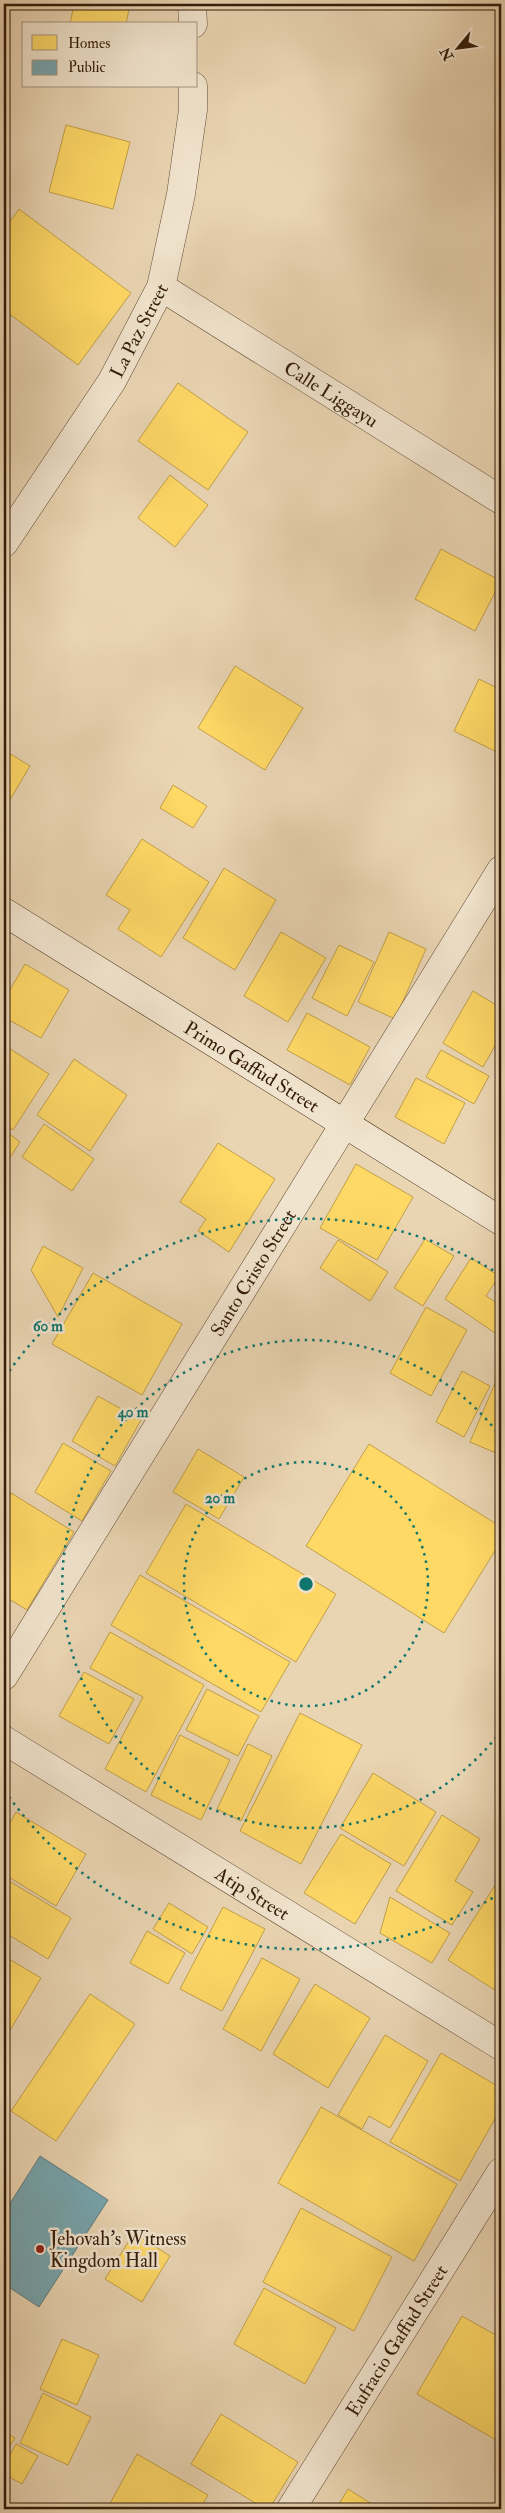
<svg xmlns="http://www.w3.org/2000/svg" width="505" height="2513" font-family="'IM FELL Double Pica',serif">
  <rect width="100%" height="100%" fill="#ead5b3"/>
  <filter id="stains"><feTurbulence type="fractalNoise" baseFrequency=".004" numOctaves="4"/><feColorMatrix values="0 0 0 0 .2 0 0 0 0 .09 0 0 0 0 .02 0 0 0 .5 -.17"/></filter>
  <radialGradient id="worn" r=".72"><stop offset=".6" stop-color="#630" stop-opacity="0"/><stop offset="1" stop-color="#630" stop-opacity=".3"/></radialGradient>
  <g fill="#ffd966" stroke="#c2a04a">
    <path d="M74,4H130L126,24H70Z"/>
    <path d="M66,125L130,142L113,209L49,192Z"/>
    <path d="M19,209L131,293L78,365L4,310V230Z"/>
    <path d="M178,383L248,432L208,490L138,441Z"/>
    <path d="M170,475L208,505L175,547L138,518Z"/>
    <path d="M441,549L501,581L475,631L415,599Z"/>
    <path d="M235,666L303,708L265,770L198,728Z"/>
    <path d="M479,679L501,690V754L454,731Z"/>
    <path d="M4,750L30,766L4,810Z"/>
    <path d="M173,785L207,806L193,828L160,808Z"/>
    <path d="M142,839L209,882L161,957L118,929L130,910L106,895Z"/>
    <path d="M224,868L276,900L235,970L183,938Z"/>
    <path d="M281,932L326,958L288,1022L244,996Z"/>
    <path d="M389,932L426,949L395,1019L358,1002Z"/>
    <path d="M339,945L374,962L347,1016L312,998Z"/>
    <path d="M25,964L69,990L41,1038L4,1017V1000Z"/>
    <path d="M473,991L501,1008V1035L483,1067L443,1043Z"/>
    <path d="M307,1013L370,1047L350,1085L287,1050Z"/>
    <path d="M4,1045L49,1074L13,1130L4,1124Z"/>
    <path d="M441,1050L489,1076L474,1104L426,1077Z"/>
    <path d="M74,1059L127,1095L90,1151L37,1115Z"/>
    <path d="M416,1078L465,1103L444,1144L395,1117Z"/>
    <path d="M44,1124L94,1159L72,1191L22,1157Z"/>
    <path d="M4,1130L20,1142L4,1167Z"/>
    <path d="M218,1143L275,1179L229,1252L198,1231L206,1219L180,1202Z"/>
    <path d="M356,1164L413,1197L377,1260L320,1228Z"/>
    <path d="M425,1239L454,1256L423,1306L394,1288Z"/>
    <path d="M338,1240L388,1272L370,1301L320,1268Z"/>
    <path d="M43,1246L83,1268L58,1317L31,1270Z"/>
    <path d="M471,1258L499,1276L486,1296L501,1306V1337L445,1299Z"/>
    <path d="M93,1273L182,1324L142,1395L52,1344Z"/>
    <path d="M426,1307L467,1330L431,1396L390,1373Z"/>
    <path d="M462,1371L490,1386L464,1437L436,1422Z"/>
    <path d="M496,1381L501,1383V1455L470,1442Z"/>
    <path d="M98,1396L141,1420L115,1466L72,1441Z"/>
    <path d="M63,1443L111,1471L82,1521L35,1492Z"/>
    <path d="M369,1444L501,1527V1541L444,1633L306,1546Z"/>
    <path d="M198,1449L244,1477L219,1519L173,1492Z"/>
    <path d="M11,1493L74,1532L27,1610L4,1596V1505Z"/>
    <path d="M186,1504L336,1594L296,1662L146,1573Z"/>
    <path d="M140,1575L290,1662L261,1712L111,1625Z"/>
    <path d="M110,1632L204,1685L146,1792L105,1769L143,1697L90,1668Z"/>
    <path d="M84,1672L134,1699L109,1744L59,1716Z"/>
    <path d="M207,1689L259,1716L238,1756L186,1730Z"/>
    <path d="M300,1713L362,1745L301,1864L240,1831Z"/>
    <path d="M180,1735L230,1760L201,1820L151,1795Z"/>
    <path d="M248,1744L272,1756L241,1821L217,1809Z"/>
    <path d="M373,1773L436,1812L404,1866L340,1828Z"/>
    <path d="M16,1812L86,1854L56,1906L4,1874V1834Z"/>
    <path d="M442,1815L480,1839L455,1881L473,1892L452,1925L396,1891Z"/>
    <path d="M341,1834L391,1864L355,1924L304,1893Z"/>
    <path d="M4,1878L71,1918L48,1959L4,1932Z"/>
    <path d="M497,1882L501,1884V1994L448,1960Z"/>
    <path d="M390,1897L450,1933L432,1963L380,1933Z"/>
    <path d="M169,1903L208,1927L192,1954L153,1929Z"/>
    <path d="M223,1907L265,1929L222,2011L180,1989Z"/>
    <path d="M147,1931L185,1953L168,1984L130,1963Z"/>
    <path d="M4,1956L41,1978L9,2032L4,2029Z"/>
    <path d="M262,1958L300,1979L261,2051L223,2029Z"/>
    <path d="M315,1984L370,2018L328,2088L273,2054Z"/>
    <path d="M90,1994L135,2024L56,2141L11,2111Z"/>
    <path d="M385,2035L428,2061L390,2128L369,2116L362,2129L338,2115Z"/>
    <path d="M441,2053L501,2088V2108L460,2181L390,2142Z"/>
    <path d="M321,2107L457,2184L414,2261L278,2183Z"/>
    <path d="M301,2208L392,2257L354,2331L263,2282Z"/>
    <path d="M134,2233L170,2256L142,2302L105,2279Z"/>
    <path d="M264,2288L336,2328L305,2384L234,2344Z"/>
    <path d="M462,2316L501,2338V2443L417,2394Z"/>
    <path d="M62,2339L99,2355L77,2405L40,2389Z"/>
    <path d="M43,2393L91,2417L68,2465L20,2443Z"/>
    <path d="M221,2414L298,2462L269,2509H265L191,2464Z"/>
    <path d="M4,2431L15,2438L4,2455Z"/>
    <path d="M16,2444L38,2456L22,2484L4,2474V2465Z"/>
    <path d="M137,2454L208,2495L200,2509H107Z"/>
    <path d="M348,2489L380,2509H336Z"/>
  </g>
  <path fill="#76a5af" stroke="#627c7d" d="M40,2156L108,2200L39,2307L4,2284V2213Z"/>
  <g fill="none" stroke-linecap="round" stroke-linejoin="round">
    <g stroke="#614a33" stroke-width="29">
      <g id="minor">
        <path id="s1" d="M161,287L501,500"/>
        <path id="s2" d="M4,1676L501,870"/>
        <path id="s3" d="M4,1740L501,2046"/>
        <path id="s4" d="M291,2509L501,2172"/>
      </g>
    </g>
    <g stroke="#614a33" stroke-width="29">
      <g id="tertiary">
        <path d="M192,4L193,24"/>
        <path id="s5" d="M4,543L112,381L161,287L181,194L193,110V86"/>
      </g>
    </g>
    <g stroke="#331b08" stroke-width="29">
      <g id="secondary">
        <path id="s6" d="M4,912L501,1221"/>
      </g>
    </g>
    <use href="#minor" stroke="#f1e4ce" stroke-width="28"/>
    <use href="#tertiary" stroke="#f1e4ce" stroke-width="28"/>
    <use href="#secondary" stroke="#f1e4ce" stroke-width="28"/>
  </g>
  <g fill="none" stroke="#0f766e" stroke-width="2.5" stroke-dasharray="2.5 5">
    <circle cx="306" cy="1584" r="122"/>
    <path d="M501 1731A244 244 0 1 1 501 1437"/>
    <path d="M499 1894A365 365 0 0 1 5 1791M5 1377A365 365 0 0 1 499 1274"/>
  </g>
  <circle fill="#8f2418" stroke="#f1e4ce" stroke-width="2" cx="40" cy="2249" r="5"/>
  <g text-anchor="middle" stroke-width="5" stroke-linejoin="round" paint-order="stroke">
    <g font-size="19" fill="#331b08" stroke="#f1e4ce">
      <text dy="7" stroke="none"><textPath href="#s5" startOffset="252">La Paz Street</textPath></text>
      <text dy="7" stroke="none"><textPath href="#s1" startOffset="201">Calle Liggayu</textPath></text>
      <text dy="7" stroke="none"><textPath href="#s6" startOffset="292">Primo Gaffud Street</textPath></text>
      <text dy="7" stroke="none"><textPath href="#s2" startOffset="474">Santo Cristo Street</textPath></text>
      <text dy="7" stroke="none"><textPath href="#s3" startOffset="292">Atip Street</textPath></text>
      <text dy="7" stroke="none"><textPath href="#s4" startOffset="199">Eufracio Gaffud Street</textPath></text>
    </g>
    <g font-size="19" fill="#331b08" stroke="#f1e4ce" text-anchor="start">
      <text x="50" y="2245">Jehovah's Witness<tspan x="50" dy="22">Kingdom Hall</tspan></text>
    </g>
  </g>
  <circle cx="306" cy="1584" r="8" fill="#0f766e" stroke="#f1e4ce" stroke-width="2.5"/>
  <g font-size="15" text-anchor="middle" font-weight="bold" fill="#0f766e" stroke="#f1e4ce" stroke-width="5" stroke-linejoin="round" paint-order="stroke">
    <text x="48" y="1331">60 m</text>
    <text x="133" y="1417">40 m</text>
    <text x="220" y="1503">20 m</text>
  </g>
  <rect width="505" height="2513" fill="none" stroke="#ead5b3" stroke-width="20"/>
  <rect x="5" y="5" width="495" height="2503" fill="none" stroke="#331b08" stroke-width="2.5"/>
  <rect x="10" y="10" width="485" height="2493" fill="none" stroke="#331b08"/>
  <rect x="22" y="22" width="175" height="65" fill="#f1e4ce" stroke="#a5947f"/>
  <rect x="32" y="35" width="25" height="15" fill="#ffd966" stroke="#a5947f"/>
  <text x="68" y="48" font-size="15" fill="#331b08">Homes</text>
  <rect x="32" y="60" width="25" height="15" fill="#76a5af" stroke="#a5947f"/>
  <text x="68" y="72" font-size="15" fill="#331b08">Public</text>
  <g transform="translate(458 48) rotate(241)" stroke="#f1e4ce" stroke-width="4" paint-order="stroke">
  <path d="M0-4L9 19L0 12L-9 19Z" fill="#331b08"/>
  <text y="-8" font-size="14" font-weight="bold" text-anchor="middle" fill="#331b08">N</text>
  </g>
  <rect width="100%" height="100%" filter="url(#stains)"/>
  <rect width="100%" height="100%" fill="url(#worn)"/>
</svg>
